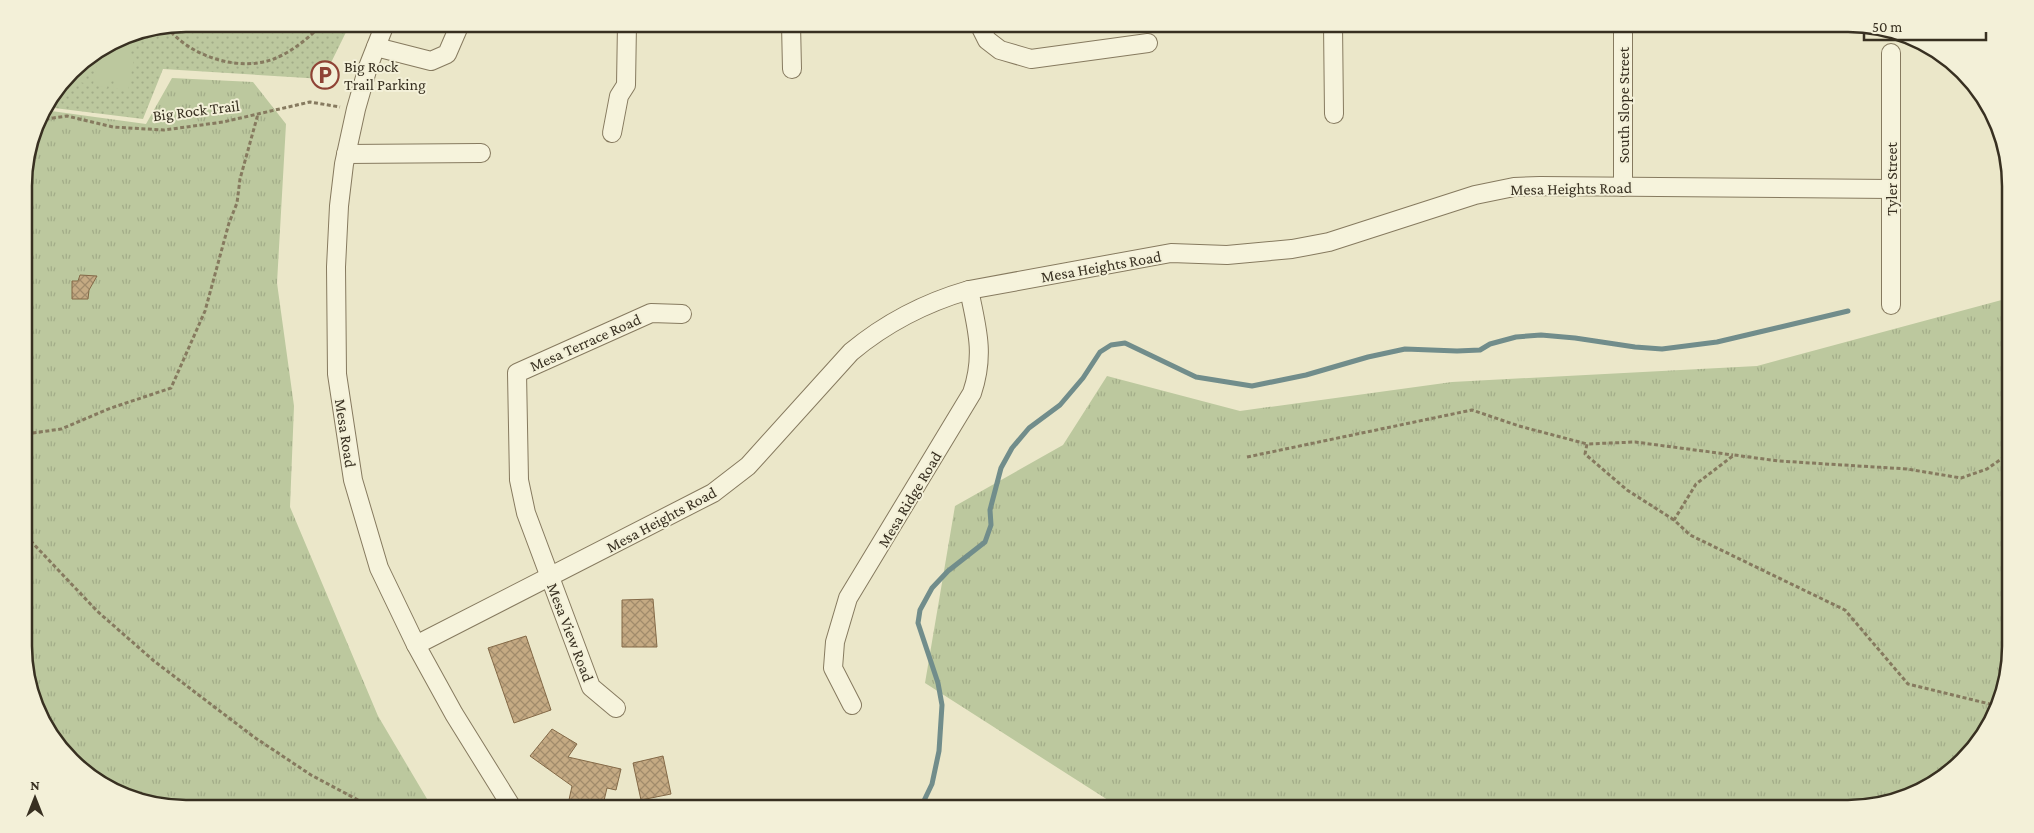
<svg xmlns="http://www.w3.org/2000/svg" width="2034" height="833" font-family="'Crimson Pro',serif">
  <defs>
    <pattern id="grass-tufts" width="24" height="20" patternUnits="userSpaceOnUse" patternTransform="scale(1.25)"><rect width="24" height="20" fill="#bcc89e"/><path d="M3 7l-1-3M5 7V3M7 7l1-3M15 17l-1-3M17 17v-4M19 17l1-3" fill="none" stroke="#a2ac88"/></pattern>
    <pattern id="park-dots" width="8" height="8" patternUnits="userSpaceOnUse" patternTransform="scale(1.25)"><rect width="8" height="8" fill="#bcc89e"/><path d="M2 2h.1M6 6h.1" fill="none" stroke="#a2ac88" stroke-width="1.8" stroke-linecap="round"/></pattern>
    <pattern id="building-cross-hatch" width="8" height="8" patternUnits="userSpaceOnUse" patternTransform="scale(1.25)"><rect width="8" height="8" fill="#c5aa83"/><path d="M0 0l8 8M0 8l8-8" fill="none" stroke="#a18b6b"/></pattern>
  </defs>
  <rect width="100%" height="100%" fill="#ebe7c9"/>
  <g fill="url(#grass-tufts)">
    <path d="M172,78L253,82L286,124L277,283L294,406L290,507L378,716L433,809H186L134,801L64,754L27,678L24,175L41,114L44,110L146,124Z"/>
    <path d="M2009,298L2010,647L2002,699L1977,746L1947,776L1900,801L1858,809H1122L925,683L955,506L1063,445L1107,376L1240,411L1452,382L1757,366Z"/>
  </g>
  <path fill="url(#park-dots)" d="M186,24H350L323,79L163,69L143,119L46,107L79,64L124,36Z"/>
  <g fill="#bcc89e">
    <path d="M139,33L136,49H132L130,58L134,59L128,91L113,88L114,80L109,79L107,88L93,85L99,53H103L105,48L124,36Z"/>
    <path d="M89,58L84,83L69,80C71,70 80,63 89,58Z"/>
  </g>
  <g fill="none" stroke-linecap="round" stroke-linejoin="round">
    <path stroke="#718d8b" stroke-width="5" d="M920,809L932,784L939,751L942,705L938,683L918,623L920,610L932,588L948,571L985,542L991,525L990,510L1001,468L1012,448L1029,428L1060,405L1083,378L1100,352L1111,345L1125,343L1196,377L1252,386L1306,375L1368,357L1405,349L1457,351L1480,350L1490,344L1516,337L1541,335L1575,338L1635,347L1662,349L1717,342L1848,311"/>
  </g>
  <g fill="url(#building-cross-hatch)" stroke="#836947">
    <path d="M80,275L97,276L89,290L88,299H72V281H78Z"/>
    <path d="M653,599L657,647H622V600Z"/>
    <path d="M526,636L551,710L514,723L488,648Z"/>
    <path d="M552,729L577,744L568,757L621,769L616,790L607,788L602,809H567L572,786L530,756Z"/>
    <path d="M663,756L671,794L641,800L633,763Z"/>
  </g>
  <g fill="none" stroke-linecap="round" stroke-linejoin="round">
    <g stroke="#867a5f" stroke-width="20">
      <g id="minor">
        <path d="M385,24L368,67L356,109L344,164L339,206L336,267L337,374L353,480L379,568L416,645L454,714L513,809"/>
        <path d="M791,24L792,69"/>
        <path d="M979,24L987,40L1000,50L1031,59L1148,43"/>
        <path d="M1333,24L1334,114"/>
        <path d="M1623,24V187"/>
        <path d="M376,47L431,61L447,54L460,24"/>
        <path d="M1891,53V305"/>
        <path d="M612,133L619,96L626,85L627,24"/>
        <path d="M346,154L481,153"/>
        <path d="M416,645L713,493L748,466L851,352C887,322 924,303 969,290L1171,253L1227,255L1292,249L1329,242L1475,195L1514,187L1540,186L1891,189"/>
        <path d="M852,705L833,668L835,642L848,598L972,393C985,355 977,328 969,290"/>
        <path d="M616,708L591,687L526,513L519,480L517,373L651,313L682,314"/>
      </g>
    </g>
    <g stroke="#867a5f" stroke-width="3" stroke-dasharray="4 2.5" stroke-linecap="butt">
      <path d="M167,27C190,57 241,73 276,58C293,51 310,37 322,24"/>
      <path d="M39,120L67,116L113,127L164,130L223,122L310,102L340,107"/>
      <path d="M26,434L61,429L111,408L171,388L205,311L229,223L237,203L240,179L258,114"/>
      <path d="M1247,457L1472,410L1519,426L1587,444"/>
      <path d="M1674,520L1627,490L1585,454L1587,444L1635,442L1733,455"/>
      <path d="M26,536L97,611L154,661L254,737L311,775L375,809"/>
      <path d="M1998,706L1908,684L1845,610L1690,535L1674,520L1696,484L1734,455L1779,461L1907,469L1961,478L1987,469L2010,453"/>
    </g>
    <use href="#minor" stroke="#f6f3dc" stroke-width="18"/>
  </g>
  <defs>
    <g id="parking-ring" transform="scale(1.4375)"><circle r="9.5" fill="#f3f0d8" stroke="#8f4335" stroke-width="1.5"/><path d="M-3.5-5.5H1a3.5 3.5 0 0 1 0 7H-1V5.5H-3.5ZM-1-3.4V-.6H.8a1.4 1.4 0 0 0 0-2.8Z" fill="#8f4335"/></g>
  </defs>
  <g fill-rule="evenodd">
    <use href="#parking-ring" x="325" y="75"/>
  </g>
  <g text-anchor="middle" stroke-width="4" stroke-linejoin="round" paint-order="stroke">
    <g font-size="16" fill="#383021" stroke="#f3f0d8" text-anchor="start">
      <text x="344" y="72">Big Rock<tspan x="344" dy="18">Trail Parking</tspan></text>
    </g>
    <g font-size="16" fill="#383021" stroke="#f3f0d8">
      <text transform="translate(1623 105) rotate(-90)" y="6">South Slope Street</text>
      <text transform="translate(196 110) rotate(-7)" y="6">Big Rock Trail</text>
      <text transform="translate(1891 179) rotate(-90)" y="6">Tyler Street</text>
      <text transform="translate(1571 188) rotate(-1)" y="6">Mesa Heights Road</text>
      <text transform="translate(1101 266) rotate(-10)" y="6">Mesa Heights Road</text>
      <text transform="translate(585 342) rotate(-24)" y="6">Mesa Terrace Road</text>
      <text transform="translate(346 433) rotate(81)" y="6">Mesa Road</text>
      <text transform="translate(909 499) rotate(-59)" y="6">Mesa Ridge Road</text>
      <text transform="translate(661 519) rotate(-28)" y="6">Mesa Heights Road</text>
      <text transform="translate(571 632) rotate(69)" y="6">Mesa View Road</text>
    </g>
  </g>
  <path d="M0 0H2034V833H0ZM186 32H1848A154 154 0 0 1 2002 186V646A154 154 0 0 1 1848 800H186A154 154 0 0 1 32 646V186A154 154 0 0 1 186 32Z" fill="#f3f0d8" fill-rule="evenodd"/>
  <path fill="none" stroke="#383021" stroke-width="2.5" d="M186 32H1848A154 154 0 0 1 2002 186V646A154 154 0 0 1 1848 800H186A154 154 0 0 1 32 646V186A154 154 0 0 1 186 32Z"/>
  <g transform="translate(35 798)" stroke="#f3f0d8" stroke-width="4" paint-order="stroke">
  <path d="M0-4L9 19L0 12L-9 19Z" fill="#383021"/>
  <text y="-8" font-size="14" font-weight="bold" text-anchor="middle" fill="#383021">N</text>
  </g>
  <path d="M1864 32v8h122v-8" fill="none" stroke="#383021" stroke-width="2.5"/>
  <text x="1872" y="32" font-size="15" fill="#383021" stroke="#f3f0d8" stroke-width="4" paint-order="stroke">50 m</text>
</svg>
